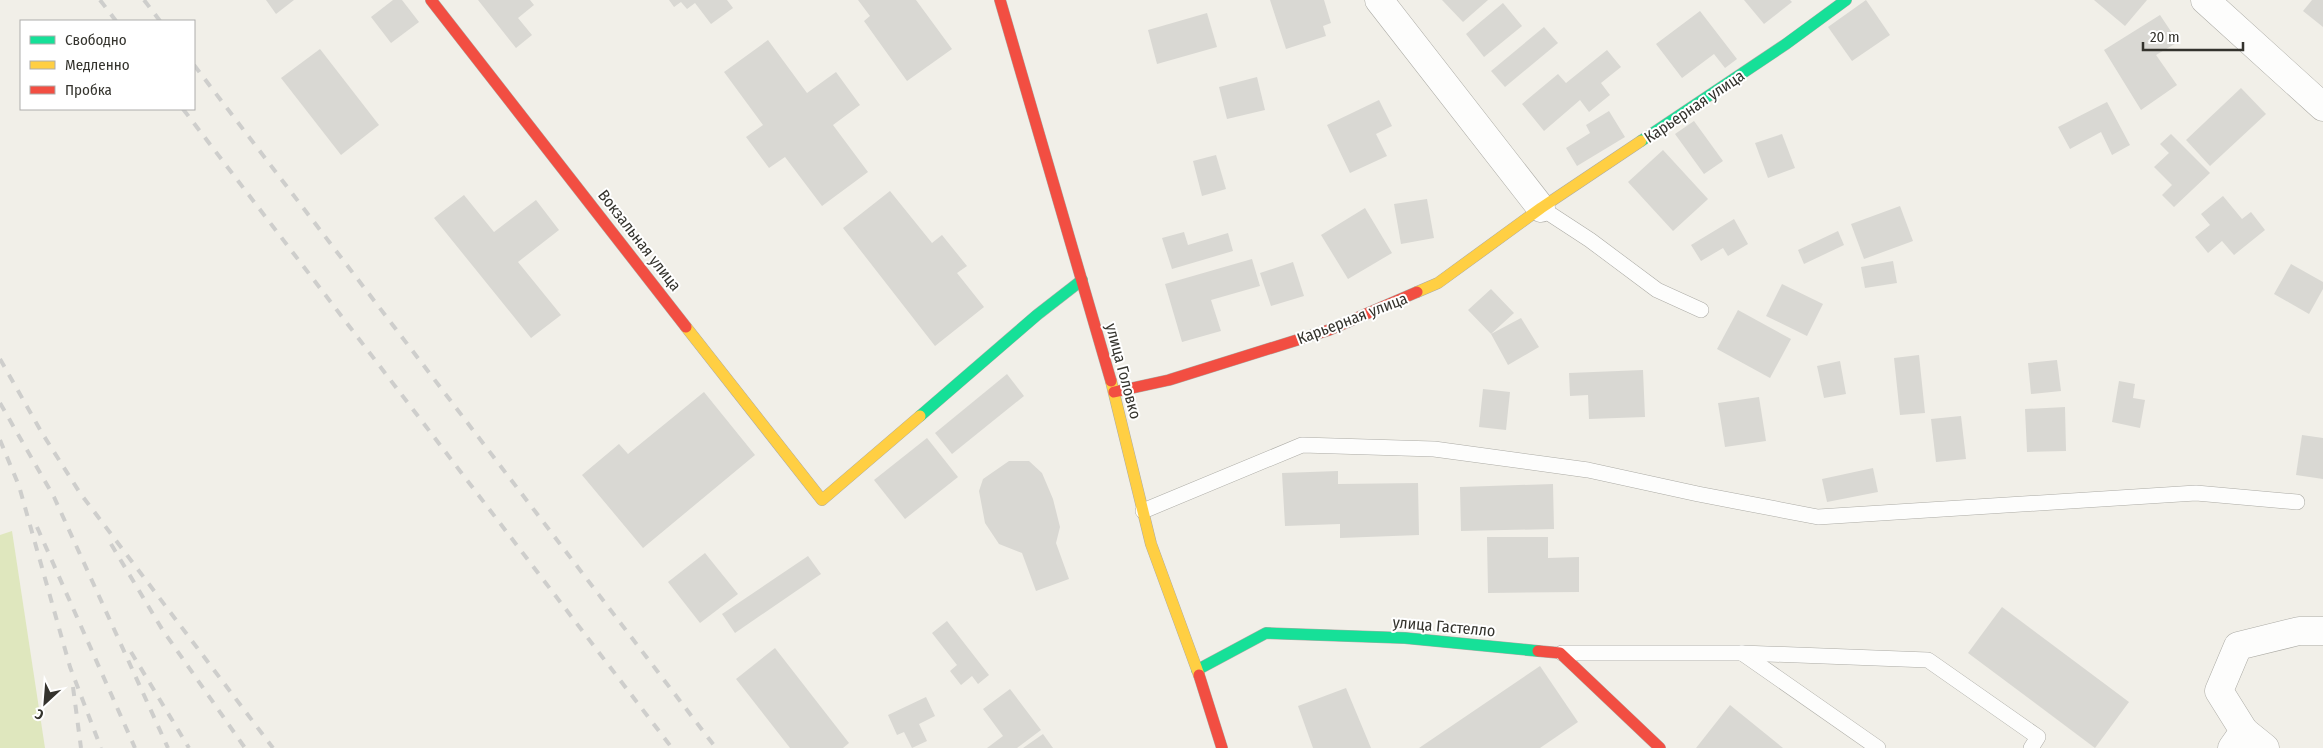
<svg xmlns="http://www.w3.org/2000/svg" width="2323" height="748" font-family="'Fira Sans Condensed',sans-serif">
  <rect width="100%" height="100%" fill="#f1efe8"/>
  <path fill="#dfe7be" d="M12,531L45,748H0V535Z"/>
  <g fill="#d9d8d3">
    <path d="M266,0H294L276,14Z"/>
    <path d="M393,0H402L419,22L391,43L371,17Z"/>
    <path d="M478,0H530L534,5L518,18L532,35L516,48Z"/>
    <path d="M669,0H727L733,8L711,24L695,3L687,9L681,2L674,7Z"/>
    <path d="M858,0H916L952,49L907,81L864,21L870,16Z"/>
    <path d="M1270,0H1324L1331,23L1323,26L1326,36L1286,49Z"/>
    <path d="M1442,0H1488L1463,22Z"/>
    <path d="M1744,0H1790L1792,2L1764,24Z"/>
    <path d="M1866,0L1890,35L1852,61L1828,27Z"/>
    <path d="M2094,0H2147L2125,26Z"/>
    <path d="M2312,0H2323V27L2303,11Z"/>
    <path d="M1503,3L1522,26L1484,57L1466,34Z"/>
    <path d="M1700,11L1737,59L1725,68L1714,54L1682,78L1656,44Z"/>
    <path d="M1207,13L1217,47L1157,64L1148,30Z"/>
    <path d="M2160,15L2178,42L2156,55L2177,85L2141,110L2104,50Z"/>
    <path d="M1544,27L1558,43L1505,87L1491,71Z"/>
    <path d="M768,40L807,93L836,72L860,105L833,125L868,172L822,206L785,157L769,168L746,137L763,125L724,72Z"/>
    <path d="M320,49L379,125L341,155L281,78Z"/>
    <path d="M1607,50L1621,67L1601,83L1610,95L1589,112L1580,100L1544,131L1522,104L1558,74L1566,83Z"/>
    <path d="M1257,77L1265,110L1227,119L1219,87Z"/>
    <path d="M2241,88L2266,114L2210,166L2186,140Z"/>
    <path d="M1379,100L1392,126L1376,134L1387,156L1350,173L1327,125Z"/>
    <path d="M2107,102L2130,145L2112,155L2101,132L2070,149L2058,127Z"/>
    <path d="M1609,111L1625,137L1577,166L1566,148L1590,133L1586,125Z"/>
    <path d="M1694,121L1723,161L1704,174L1675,134Z"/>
    <path d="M1782,134L1795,168L1768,178L1755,143Z"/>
    <path d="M2171,134L2210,173L2174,207L2162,195L2172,185L2154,167L2169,153L2160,144Z"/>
    <path d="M1663,150L1708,199L1673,231L1628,182Z"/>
    <path d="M1216,155L1226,189L1202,196L1193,161Z"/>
    <path d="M890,191L932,243L942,235L967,266L957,273L984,307L935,346L843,228Z"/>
    <path d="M464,195L494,232L536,200L559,230L518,262L561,315L531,338L434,218Z"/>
    <path d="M2223,196L2242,219L2251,212L2265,230L2234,255L2222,241L2208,253L2195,237L2210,225L2201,214Z"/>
    <path d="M1427,199L1434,238L1401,244L1394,204Z"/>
    <path d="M1900,206L1913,241L1864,259L1851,224Z"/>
    <path d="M1365,208L1392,253L1348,279L1321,235Z"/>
    <path d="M1734,219L1748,244L1728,256L1723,248L1701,261L1691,245Z"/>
    <path d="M1838,231L1844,245L1804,264L1798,250Z"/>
    <path d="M1184,232L1188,245L1228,233L1233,251L1172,269L1162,238Z"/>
    <path d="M1252,259L1260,286L1211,300L1221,331L1182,342L1165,284Z"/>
    <path d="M1893,261L1897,283L1865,288L1861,267Z"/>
    <path d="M1293,262L1304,296L1271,306L1260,273Z"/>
    <path d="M2291,264L2323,282V289L2309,314L2274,294Z"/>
    <path d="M1782,284L1823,304L1807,336L1766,316Z"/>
    <path d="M1491,289L1514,313L1491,334L1521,318L1539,347L1508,365L1491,334L1468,310Z"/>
    <path d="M1738,310L1791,339L1770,378L1717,349Z"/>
    <path d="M1919,355L1925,413L1900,415L1894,358Z"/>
    <path d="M2057,360L2061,391L2031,394L2028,363Z"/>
    <path d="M1840,361L1846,394L1824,398L1817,366Z"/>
    <path d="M1643,370L1645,417L1589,419L1588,395L1570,396L1569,373Z"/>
    <path d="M1007,374L1024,396L952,454L935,433Z"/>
    <path d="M2119,381L2135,384L2133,398L2145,400L2140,428L2112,422Z"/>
    <path d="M1483,389L1510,392L1506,430L1479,427Z"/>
    <path d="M704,392L755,455L643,548L582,475L619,444L628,454Z"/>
    <path d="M1759,397L1766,441L1725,447L1718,403Z"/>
    <path d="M2065,407L2066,451L2027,452L2025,409Z"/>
    <path d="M1961,416L1966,459L1936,462L1931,419Z"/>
    <path d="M2302,435L2323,438V479L2296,475Z"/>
    <path d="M927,438L958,477L905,519L874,480Z"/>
    <path d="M1009,461H1029L1042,473L1053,499L1060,527L1056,543L1069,579L1036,591L1022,553L999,544L985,523L979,491L983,479Z"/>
    <path d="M1873,468L1878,492L1827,502L1822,479Z"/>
    <path d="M1338,471V484L1418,483L1419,535L1340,538V524L1285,526L1282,473Z"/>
    <path d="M1553,484L1554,529L1461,531L1460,487Z"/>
    <path d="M1487,537H1548V558L1579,557V592L1488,593Z"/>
    <path d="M705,553L738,594L700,623L668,582Z"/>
    <path d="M808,556L821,574L735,633L722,614Z"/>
    <path d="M2002,607L2129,702L2095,748L1968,653Z"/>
    <path d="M947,621L989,675L978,684L972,676L961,685L950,671L957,665L932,633Z"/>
    <path d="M775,648L849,743L843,748H790L736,679Z"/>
    <path d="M1540,666L1578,722L1540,748H1419Z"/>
    <path d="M1346,688L1371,748H1313L1298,706Z"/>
    <path d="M1010,689L1041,730L1017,748H987L1003,736L983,709Z"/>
    <path d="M926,697L935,716L919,724L927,741L912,748L904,732L897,735L888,715Z"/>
    <path d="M1730,705L1783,748H1696Z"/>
    <path d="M1043,734L1053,748H1023Z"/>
  </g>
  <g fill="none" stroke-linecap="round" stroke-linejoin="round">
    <g stroke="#acaba5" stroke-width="16">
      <g id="lane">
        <path d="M1541,208L1590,240L1657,290L1701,310"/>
        <path d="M1143,511L1302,445L1434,449L1588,470L1698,494L1818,517L2196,493L2297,502"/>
        <path d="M1562,653H1742L1928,660L2038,737L2031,748"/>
        <path d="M1742,653L1878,748"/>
      </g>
    </g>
    <g stroke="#acaba5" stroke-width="29">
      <g id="street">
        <path d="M1379,0L1541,208"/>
        <path d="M2205,0L2323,107"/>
        <path d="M2244,731L2265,748"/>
        <path d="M2232,748L2244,731L2219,691L2238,646L2299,631H2323"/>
      </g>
    </g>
    <g stroke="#acaba5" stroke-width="12">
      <g id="fast">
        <path d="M1641,141L1786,44L1846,0"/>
        <path d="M920,416L1037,315L1082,280"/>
        <path d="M1197,670L1266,633L1405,638L1538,651"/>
      </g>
    </g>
    <g stroke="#acaba5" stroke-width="12">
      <g id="slow">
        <path d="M1417,292L1438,283L1541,208L1641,141"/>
        <path d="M686,327L822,500L920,416"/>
        <path d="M1111,381L1151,544L1199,675"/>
      </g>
    </g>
    <g stroke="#acaba5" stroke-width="12">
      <g id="jam">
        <path d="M431,0L686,327"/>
        <path d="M1000,0L1111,381"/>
        <path d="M1114,392L1169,380L1329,330L1417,292"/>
        <path d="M1538,651L1560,653L1660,748"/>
        <path d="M1199,675L1222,748"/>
      </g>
    </g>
    <use href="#lane" stroke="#fdfdfc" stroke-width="15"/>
    <use href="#street" stroke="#fdfdfc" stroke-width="28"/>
    <use href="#fast" stroke="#16e098" stroke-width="11"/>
    <use href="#slow" stroke="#ffcf43" stroke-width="11"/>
    <use href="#jam" stroke="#f24e42" stroke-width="11"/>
    <g stroke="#cececc" stroke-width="4" stroke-dasharray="9 9" stroke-linecap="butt">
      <path d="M100,0L116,21"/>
      <path d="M144,0L160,21"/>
      <path d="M194,65L716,748"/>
      <path d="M183,109L672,748"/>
      <path d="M0,359L42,433L80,493L273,748"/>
      <path d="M0,403L54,497L168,748"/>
      <path d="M0,440L19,486L70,667L101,748"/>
      <path d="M37,527L135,748"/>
      <path d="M111,544L162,629L245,748"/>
      <path d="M131,652L189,748"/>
      <path d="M73,687L81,748"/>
    </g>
  </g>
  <g text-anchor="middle" stroke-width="4" stroke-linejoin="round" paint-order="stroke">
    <g font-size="16" fill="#34332d" stroke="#fff">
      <text transform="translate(1694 106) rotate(-34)" y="6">Карьерная улица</text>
      <text transform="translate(640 240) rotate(52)" y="6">Вокзальная улица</text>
      <text transform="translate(1352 318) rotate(-21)" y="6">Карьерная улица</text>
      <text transform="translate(1124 371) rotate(75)" y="6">улица Головко</text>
      <text transform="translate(1444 626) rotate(5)" y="6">улица Гастелло</text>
    </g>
  </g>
  <rect x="20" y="20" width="175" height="90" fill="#ffffff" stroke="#aeadab"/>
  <rect x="30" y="36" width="25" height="8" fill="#16e098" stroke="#aeadab"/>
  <text x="65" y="45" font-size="15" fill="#34332d">Свободно</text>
  <rect x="30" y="61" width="25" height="8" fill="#ffcf43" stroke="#aeadab"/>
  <text x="65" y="70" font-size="15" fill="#34332d">Медленно</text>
  <rect x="30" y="86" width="25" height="8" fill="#f24e42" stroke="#aeadab"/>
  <text x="65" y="95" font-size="15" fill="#34332d">Пробка</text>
  <g transform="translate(45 703) rotate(206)" stroke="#ffffff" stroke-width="4" paint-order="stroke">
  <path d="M0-4L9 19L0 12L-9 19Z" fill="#34332d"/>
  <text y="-8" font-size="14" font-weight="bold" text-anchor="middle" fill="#34332d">С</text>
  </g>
  <path d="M2143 42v8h100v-8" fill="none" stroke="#34332d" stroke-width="2.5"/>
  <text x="2150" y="42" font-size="15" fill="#34332d" stroke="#ffffff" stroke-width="4" paint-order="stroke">20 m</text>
</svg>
